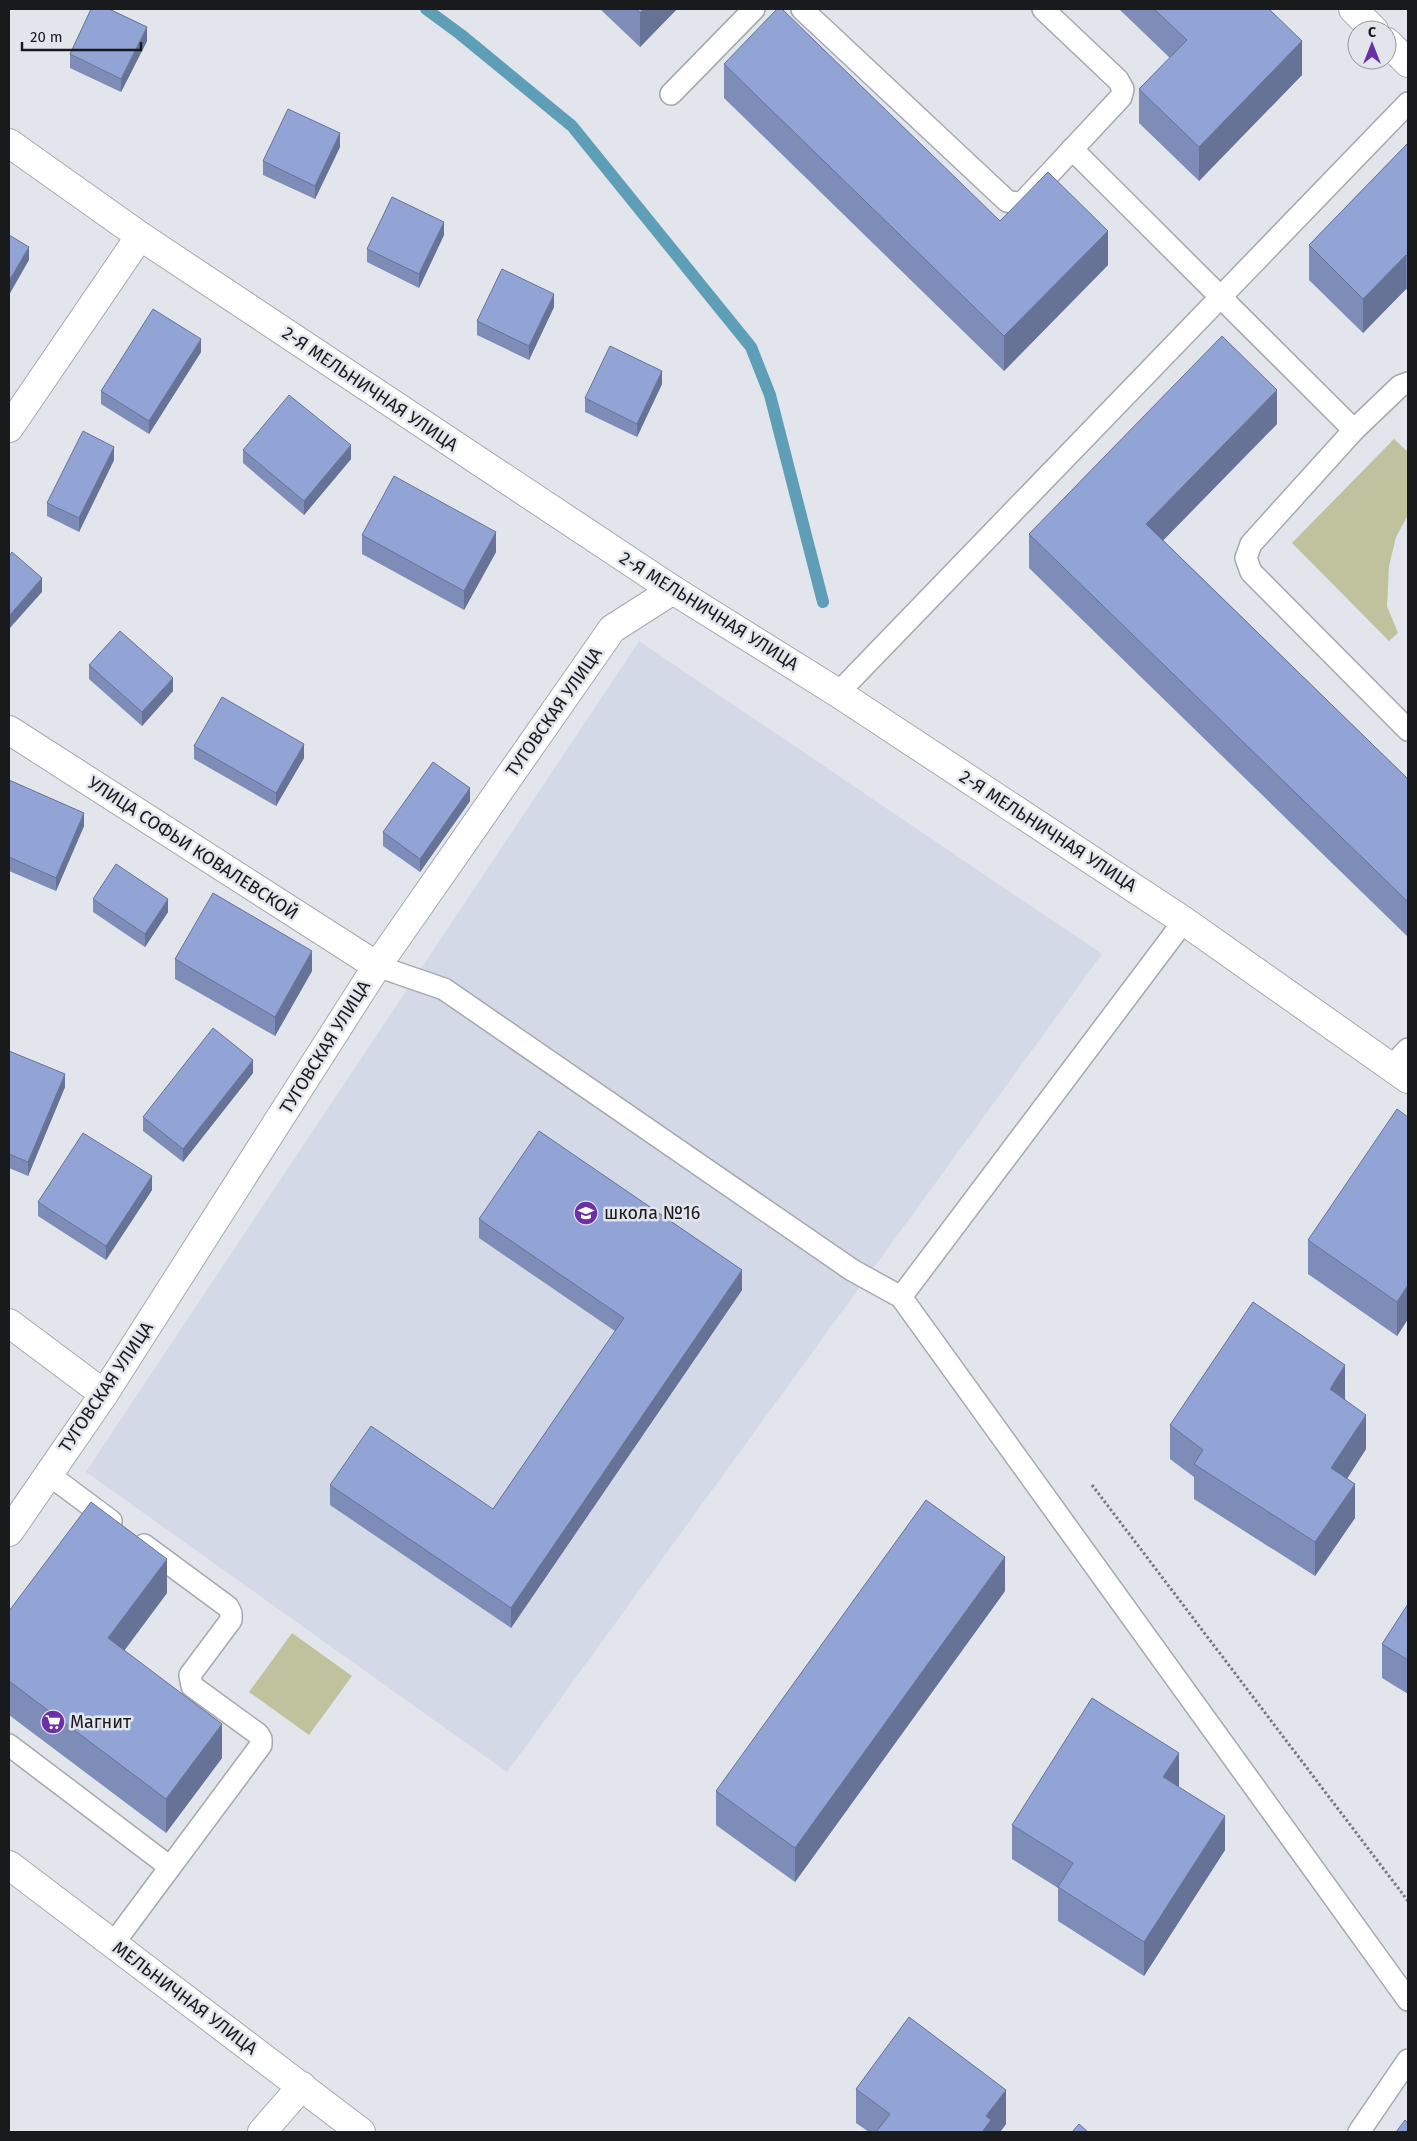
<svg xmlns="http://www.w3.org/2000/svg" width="1417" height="2141" font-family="'Fira Sans',sans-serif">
  <rect width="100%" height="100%" fill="#e2e5ec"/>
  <path fill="#d3d9e7" d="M639,641L1102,954L507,1772L86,1472Z"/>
  <g fill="#bfc29d">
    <path d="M1394,439L1408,452V515L1396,537L1389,566L1387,606L1398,633L1389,641L1292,543Z"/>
    <path d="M292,1633L352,1676L309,1735L249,1692Z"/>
  </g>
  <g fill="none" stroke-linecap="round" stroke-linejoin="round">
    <path stroke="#5e9eb7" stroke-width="12" d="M426,9L460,34L572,126L751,347L770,395L823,602"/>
    <g stroke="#a5a8af" stroke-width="24">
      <g id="lane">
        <path d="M802,9L1007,201L1015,203L1023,202L1121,97L1123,89L1118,80L1043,9"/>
        <path d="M671,94L754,9"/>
        <path d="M1072,149L1354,430L1400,386L1408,383"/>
        <path d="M1354,430L1251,544L1246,558L1251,572L1408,730"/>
        <path d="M838,693L1408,103"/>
        <path d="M377,966L444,989L852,1270L901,1297L1408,2000"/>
        <path d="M1391,1067L1408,1049"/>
        <path d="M901,1297L1184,921"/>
        <path d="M48,1474L111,1521"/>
        <path d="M9,1745L170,1867"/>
        <path d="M113,1944L261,1745V1739L258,1734L192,1686L190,1675L231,1620V1613L228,1607L144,1545"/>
        <path d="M1359,2132L1408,2060"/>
      </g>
    </g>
    <g stroke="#a5a8af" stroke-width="30">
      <g id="street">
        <path d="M1353,9L1374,30"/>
        <path d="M1387,42L1408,63"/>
        <path d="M9,143L140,236L673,590L838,693L1184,921L1408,1079"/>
        <path d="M9,428L140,236"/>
        <path d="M9,730L377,966"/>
        <path d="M9,1323L104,1394"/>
        <path d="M9,1532L104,1394L377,966L612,629L673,590"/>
        <path d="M262,2132L302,2086"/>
      </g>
    </g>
    <g stroke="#a5a8af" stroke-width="30">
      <path id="secondary" d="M9,1865L361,2132"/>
    </g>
    <path stroke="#76787d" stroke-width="3" stroke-dasharray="2.5 2.5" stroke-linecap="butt" d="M1092,1485L1408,1901"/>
    <use href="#lane" stroke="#fff" stroke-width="21"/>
    <use href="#street" stroke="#fff" stroke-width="28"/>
    <use href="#secondary" stroke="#fff" stroke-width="28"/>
  </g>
  <g fill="#7e8db8">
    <path d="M600,9H677L640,47Z"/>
    <path d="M1119,9H1269L1302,75L1199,181L1139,123V89L1170,58Z"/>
    <path d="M147,41L121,92L70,68V54Z"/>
    <path d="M724,64L1000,221L1108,265L1004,371L724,98Z"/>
    <path d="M1408,143V291L1406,289L1363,333L1309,280V245Z"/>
    <path d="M340,147L315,199L263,175V161Z"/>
    <path d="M444,235L419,288L367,262V249Z"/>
    <path d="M554,307L529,360L477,335V321Z"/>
    <path d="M201,352L149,434L101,404V391Z"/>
    <path d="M662,384L637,437L585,412V398Z"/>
    <path d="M1277,424L1163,540L1408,779V937L1029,568V534Z"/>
    <path d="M243,450L351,459L304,515L243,463Z"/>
    <path d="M114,460L79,532L47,516V503Z"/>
    <path d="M362,535L496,552L464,610L362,554Z"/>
    <path d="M89,665L173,691L142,726L89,679Z"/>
    <path d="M194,746L304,758L276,806L194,759Z"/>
    <path d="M9,780L84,826L56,891L9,871Z"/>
    <path d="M470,801L420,872L383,846V832Z"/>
    <path d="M93,899L168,912L145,947L93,912Z"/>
    <path d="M175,959L312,971L275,1036L175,979Z"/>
    <path d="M9,1051L65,1087L28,1176L9,1168Z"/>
    <path d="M253,1073L183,1162L143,1131V1117Z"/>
    <path d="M1408,1117V1319L1397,1336L1308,1274V1240Z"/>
    <path d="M152,1190L106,1260L38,1216V1202Z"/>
    <path d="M479,1219L742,1290L511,1628L330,1505V1485L493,1509L615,1331L479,1238Z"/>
    <path d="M1345,1399L1366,1449L1347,1479L1355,1518L1315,1576L1194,1499V1477L1170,1459V1425Z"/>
    <path d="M1005,1591L795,1882L716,1825V1791Z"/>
    <path d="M167,1593L124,1651L222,1758L166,1833L9,1715V1611Z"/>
    <path d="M1408,1604V1694L1382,1678V1644Z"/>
    <path d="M1179,1787L1225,1850L1144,1976L1058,1921V1888L1012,1859V1825Z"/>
    <path d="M856,2089L1006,2124L1000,2132H869L856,2123Z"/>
  </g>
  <g fill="#667396">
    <path d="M644,9H677L640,47V13Z"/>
    <path d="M147,27V41L121,92V79Z"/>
    <path d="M1302,41V75L1199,181V147Z"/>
    <path d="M340,133V147L315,199V186Z"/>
    <path d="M444,222V235L419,288V274Z"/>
    <path d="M1108,231V265L1004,371V336Z"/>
    <path d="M29,247V260L9,295V281Z"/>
    <path d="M1406,255V289L1363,333V299Z"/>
    <path d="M554,294V307L529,360V346Z"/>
    <path d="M201,339V352L149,434V421Z"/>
    <path d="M662,371V384L637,437V424Z"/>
    <path d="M1277,390V424L1146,558V524Z"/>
    <path d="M351,445V459L304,515V501Z"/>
    <path d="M114,447V460L79,532V518Z"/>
    <path d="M496,532V552L464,610V591Z"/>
    <path d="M42,578V592L9,629V616Z"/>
    <path d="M173,678V691L142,726V712Z"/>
    <path d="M304,744V758L276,806V793Z"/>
    <path d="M470,788V801L420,872V859Z"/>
    <path d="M84,813V826L56,891V878Z"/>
    <path d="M168,899V912L145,947V934Z"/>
    <path d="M312,951V971L275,1036V1017Z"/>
    <path d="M253,1060V1073L183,1162V1149Z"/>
    <path d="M65,1074V1087L28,1176V1162Z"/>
    <path d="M152,1176V1190L106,1260V1246Z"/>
    <path d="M742,1270V1290L511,1628V1608Z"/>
    <path d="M1408,1285V1319L1397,1336V1302Z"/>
    <path d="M1345,1365V1399L1330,1423V1389Z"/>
    <path d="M1366,1415V1449L1331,1503V1468Z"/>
    <path d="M1355,1484V1518L1315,1576V1542Z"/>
    <path d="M1005,1557V1591L795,1882V1848Z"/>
    <path d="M167,1559V1593L108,1672V1638Z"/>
    <path d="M222,1724V1758L166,1833V1799Z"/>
    <path d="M1179,1753V1787L1163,1777Z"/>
    <path d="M1225,1816V1850L1144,1976V1942Z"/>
    <path d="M1006,2090V2124L1000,2132H982L986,2116Z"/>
  </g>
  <g fill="#92a4d6" stroke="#667396">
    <path d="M91,9H109L147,27L121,79L70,54Z"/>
    <path d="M636,9H644L640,13Z"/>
    <path d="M777,9H782L1000,221L1048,172L1108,231L1004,336L724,64Z"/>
    <path d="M1154,9H1269L1302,41L1199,147L1139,89L1187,40Z"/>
    <path d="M288,109L340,133L315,186L263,161Z"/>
    <path d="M1408,143V257L1406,255L1363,299L1309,245Z"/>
    <path d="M392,197L444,222L419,274L367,249Z"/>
    <path d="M9,235L29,247L9,281Z"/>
    <path d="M502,269L554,294L529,346L477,321Z"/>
    <path d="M153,309L201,339L149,421L101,391Z"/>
    <path d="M1222,336L1277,390L1146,524L1408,779V902L1029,534Z"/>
    <path d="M610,346L662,371L637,424L585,398Z"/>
    <path d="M289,395L351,445L304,501L243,450Z"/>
    <path d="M83,431L114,447L79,518L47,503Z"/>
    <path d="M394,476L496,532L464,591L362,535Z"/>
    <path d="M12,552L42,578L9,616V556Z"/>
    <path d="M120,631L173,678L142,712L89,665Z"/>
    <path d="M222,697L304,744L276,793L194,746Z"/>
    <path d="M433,762L470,788L420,859L383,832Z"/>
    <path d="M9,780L84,813L56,878L9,857Z"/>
    <path d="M116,864L168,899L145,934L93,899Z"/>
    <path d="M213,893L312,951L275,1017L175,959Z"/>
    <path d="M213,1028L253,1060L183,1149L143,1117Z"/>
    <path d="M9,1051L65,1074L28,1162L9,1154Z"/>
    <path d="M1397,1109L1408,1117V1285L1397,1302L1308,1240Z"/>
    <path d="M539,1131L742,1270L511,1608L330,1485L371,1426L493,1509L624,1318L479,1219Z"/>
    <path d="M83,1133L152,1176L106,1246L38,1202Z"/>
    <path d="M1253,1302L1345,1365L1330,1389L1366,1415L1331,1468L1355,1484L1315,1542L1194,1464L1203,1450L1170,1425Z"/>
    <path d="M926,1500L1005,1557L795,1848L716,1791Z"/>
    <path d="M91,1502L167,1559L108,1638L222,1724L166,1799L9,1681V1611Z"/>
    <path d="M1408,1604V1660L1382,1644Z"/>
    <path d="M1092,1698L1179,1753L1163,1777L1225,1816L1144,1942L1058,1887L1073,1863L1012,1825Z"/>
    <path d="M909,2017L1006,2090L986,2116L991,2120L982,2132H876L890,2114L856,2089Z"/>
    <path d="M1405,2120L1408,2123V2132H1396Z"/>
    <path d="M1079,2124L1088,2132H1072Z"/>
  </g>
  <defs>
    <g id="school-disc" transform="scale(1.25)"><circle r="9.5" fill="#6b30a6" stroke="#e2e5ec"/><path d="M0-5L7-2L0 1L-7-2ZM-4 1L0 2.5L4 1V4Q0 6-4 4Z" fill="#fff"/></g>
    <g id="supermarket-disc" transform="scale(1.25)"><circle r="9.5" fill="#6b30a6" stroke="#e2e5ec"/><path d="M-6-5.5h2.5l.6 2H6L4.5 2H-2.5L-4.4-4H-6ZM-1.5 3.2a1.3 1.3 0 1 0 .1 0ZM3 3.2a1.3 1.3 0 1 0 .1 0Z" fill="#fff"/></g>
  </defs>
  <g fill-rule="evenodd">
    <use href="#school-disc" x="586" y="1213"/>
    <use href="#supermarket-disc" x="53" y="1722"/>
  </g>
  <g text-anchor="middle" stroke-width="5" stroke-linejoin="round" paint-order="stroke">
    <g font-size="18" fill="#191a1c" stroke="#e2e5ec">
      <text transform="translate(370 389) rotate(34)" y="6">2-Я МЕЛЬНИЧНАЯ УЛИЦА</text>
      <text transform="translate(709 611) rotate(32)" y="6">2-Я МЕЛЬНИЧНАЯ УЛИЦА</text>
      <text transform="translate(554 712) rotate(-55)" y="6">ТУГОВСКАЯ УЛИЦА</text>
      <text transform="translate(1048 831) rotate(33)" y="6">2-Я МЕЛЬНИЧНАЯ УЛИЦА</text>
      <text transform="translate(193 848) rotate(33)" y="6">УЛИЦА СОФЬИ КОВАЛЕВСКОЙ</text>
      <text transform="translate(325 1047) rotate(-58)" y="6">ТУГОВСКАЯ УЛИЦА</text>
      <text transform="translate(106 1387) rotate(-56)" y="6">ТУГОВСКАЯ УЛИЦА</text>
      <text transform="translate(185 1998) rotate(37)" y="6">МЕЛЬНИЧНАЯ УЛИЦА</text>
    </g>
    <g font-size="18" fill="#191a1c" stroke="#e2e5ec" text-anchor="start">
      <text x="604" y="1219">школа №16</text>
      <text x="70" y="1728">Магнит</text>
    </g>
  </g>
  <rect width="1417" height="2141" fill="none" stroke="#191a1c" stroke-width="20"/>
  <g transform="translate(1372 45)"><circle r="24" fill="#e2e5ec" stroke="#929499"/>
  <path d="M0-4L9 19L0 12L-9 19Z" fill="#6b30a6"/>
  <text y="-8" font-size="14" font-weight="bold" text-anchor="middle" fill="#191a1c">С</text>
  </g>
  <path d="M22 42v8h119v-8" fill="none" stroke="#191a1c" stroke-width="2.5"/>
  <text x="30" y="42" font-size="15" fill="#191a1c" stroke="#e2e5ec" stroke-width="4" paint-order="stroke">20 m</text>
</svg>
